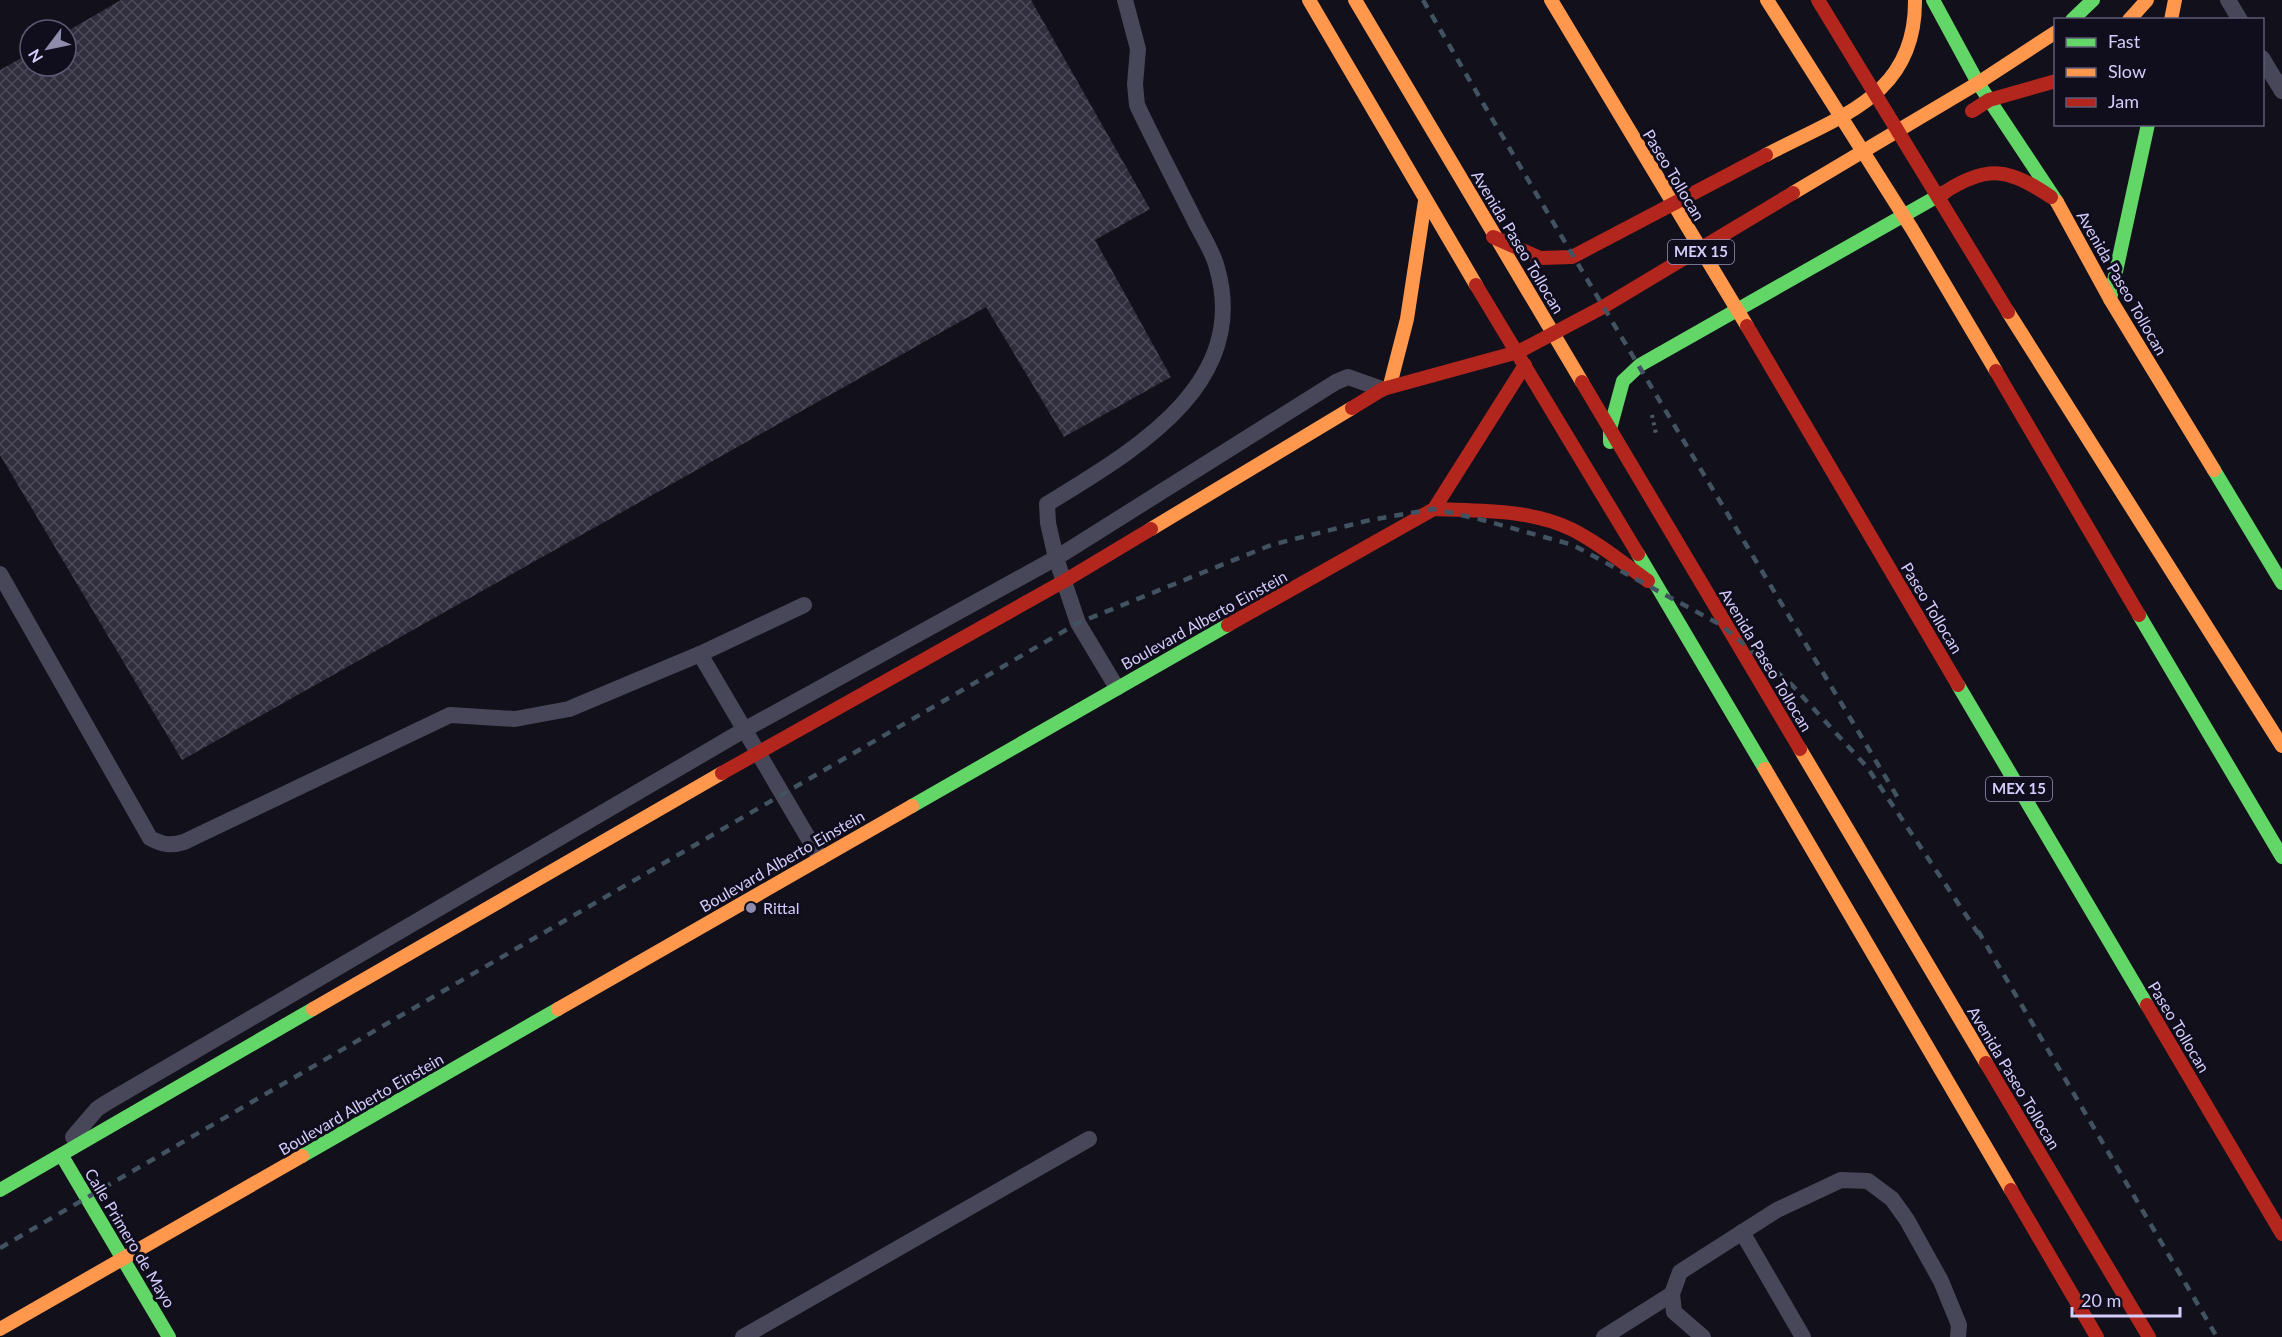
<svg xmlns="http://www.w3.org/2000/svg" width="2282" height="1337" font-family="Lato,sans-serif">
  <defs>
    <pattern id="building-cross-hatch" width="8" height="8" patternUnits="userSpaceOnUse" patternTransform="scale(1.5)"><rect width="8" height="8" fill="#302e3c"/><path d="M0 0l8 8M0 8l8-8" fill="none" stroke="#4d4b59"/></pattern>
  </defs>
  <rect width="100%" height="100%" fill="#12101a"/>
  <path fill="url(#building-cross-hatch)" d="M121,0H1031L1150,209L1095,240L1171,377L1064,437L986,307L182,760L0,455V70L30,53V66H66V32Z"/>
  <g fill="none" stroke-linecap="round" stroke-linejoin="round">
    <path stroke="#4b5762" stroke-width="4" stroke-dasharray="3 4.5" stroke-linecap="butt" d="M1652,415L1656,434"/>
    <g stroke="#484659" stroke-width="16">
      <path d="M2228,0L2240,20"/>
      <path d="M2262,58L2282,91"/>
      <path d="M0,574L150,838C163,845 171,846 184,842L450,715L515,719L569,709L700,654L820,858"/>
      <path d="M700,654L804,605"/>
      <path d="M1117,688L1078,623L1056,558L1048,523L1047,504C1131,452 1251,386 1217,268C1213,251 1201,234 1194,219C1175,181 1155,143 1137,105L1135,84L1138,49L1125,0"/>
      <path d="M73,1137L97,1109L106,1103L744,730L1056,558L1336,382L1348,377L1382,389"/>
      <path d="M1742,1232L1803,1337"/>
      <path d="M743,1337L1089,1139"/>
      <path d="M1604,1337L1672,1294"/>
      <path d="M1703,1337L1674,1312L1672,1294L1680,1272L1777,1210L1841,1180L1868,1181L1892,1199L1907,1220L1941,1281L1959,1325L1958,1337"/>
    </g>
    <g stroke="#63d668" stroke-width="14">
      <path d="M1933,0L1978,83L2057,202"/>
      <path d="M2072,20L2093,0"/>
      <path d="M2110,299L2148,124"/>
      <path d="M1610,442V429L1623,381L1640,365L1945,192"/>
      <path d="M2214,470L2282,583"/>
      <path d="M1638,554L1765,769"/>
      <path d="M2139,615L2282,857"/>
      <path d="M1958,685L2147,1005"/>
      <path d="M912,806L1228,625"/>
      <path d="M62,1156L169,1337"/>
      <path d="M302,1156L558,1009"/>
      <path d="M0,1190L313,1009"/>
    </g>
    <g stroke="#ff974d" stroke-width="14">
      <path d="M1309,0L1476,285"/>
      <path d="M1355,0L1582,382"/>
      <path d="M1551,0L1747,326"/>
      <path d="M1767,0L1912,229L1996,371"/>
      <path d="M2129,20L2147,0"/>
      <path d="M2171,20L2175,0"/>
      <path d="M1766,155C1839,116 1916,97 1915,0"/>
      <path d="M1793,193L1978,83L2056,32"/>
      <path d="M2057,202L2110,299L2214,470"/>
      <path d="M2008,312L2282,746"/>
      <path d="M1390,385L1407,319L1425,201"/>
      <path d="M1151,529L1352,408"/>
      <path d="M1800,749L1986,1063"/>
      <path d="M1765,769L2011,1190"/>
      <path d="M313,1009L722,773"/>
      <path d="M558,1009L912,806"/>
      <path d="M0,1329L302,1156"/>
    </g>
    <g stroke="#b3261e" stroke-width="14">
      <path d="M1818,0L2008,312"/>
      <path d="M1972,111L1989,100L2056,81"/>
      <path d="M1945,192C1988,164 2010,169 2051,197"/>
      <path d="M1493,237L1540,258L1572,257L1766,155"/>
      <path d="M1476,285L1638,554"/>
      <path d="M1747,326L1958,685"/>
      <path d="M1996,371L2139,615"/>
      <path d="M1582,382L1800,749"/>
      <path d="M1352,408L1383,389L1518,352L1603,307L1793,193"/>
      <path d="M1434,509C1480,511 1529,509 1571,529C1599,543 1623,563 1648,581"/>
      <path d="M1228,625L1434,509L1525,365"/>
      <path d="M722,773L1066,580L1151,529"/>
      <path d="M2147,1005L2282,1234"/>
      <path d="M1986,1063L2149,1337"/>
      <path d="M2011,1190L2097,1337"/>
    </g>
    <g stroke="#415261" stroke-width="4.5" stroke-dasharray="9 8" stroke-linecap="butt">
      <path d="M1423,0C1579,270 1741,535 1901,803"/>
      <path d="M1978,931L2217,1337"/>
      <path d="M0,1248L1078,623L1271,545L1370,520L1434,509L1479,519L1573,545L1721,625L1791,684L1867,767L1982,939"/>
    </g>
  </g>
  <circle fill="#8f8bac" stroke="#100d1d" stroke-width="2" cx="751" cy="908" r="6"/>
  <g text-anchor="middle" stroke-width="6" stroke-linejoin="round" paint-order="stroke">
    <g fill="#100d1d" stroke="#9893b8" stroke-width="1.5">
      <rect x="1668" y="240" width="66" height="24" rx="4.5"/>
      <rect x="1986" y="777" width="66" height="24" rx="4.5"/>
    </g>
    <g font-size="15" font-weight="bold" fill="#d3cdfb">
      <text x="1701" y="257">MEX 15</text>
      <text x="2019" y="794">MEX 15</text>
    </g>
    <g font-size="16" fill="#d3cdfb" stroke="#100d1d">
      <text transform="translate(1674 175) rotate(59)" y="6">Paseo Tollocan</text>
      <text transform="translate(1518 242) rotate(59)" y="6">Avenida Paseo Tollocan</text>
      <text transform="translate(2122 283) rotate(60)" y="6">Avenida Paseo Tollocan</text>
      <text transform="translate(1932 608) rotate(59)" y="6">Paseo Tollocan</text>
      <text transform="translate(1204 620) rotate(-29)" y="6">Boulevard Alberto Einstein</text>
      <text transform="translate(1766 660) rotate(59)" y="6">Avenida Paseo Tollocan</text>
      <text transform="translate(782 861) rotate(-30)" y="6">Boulevard Alberto Einstein</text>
      <text transform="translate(2179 1027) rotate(59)" y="6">Paseo Tollocan</text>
      <text transform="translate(2014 1078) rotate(59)" y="6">Avenida Paseo Tollocan</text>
      <text transform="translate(361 1104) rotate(-30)" y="6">Boulevard Alberto Einstein</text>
      <text transform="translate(130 1238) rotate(59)" y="6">Calle Primero de Mayo</text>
    </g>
    <g font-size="16" fill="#d3cdfb" stroke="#100d1d" text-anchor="start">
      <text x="763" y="914">Rittal</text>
    </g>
  </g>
  <rect x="2054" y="18" width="210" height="108" fill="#100d1d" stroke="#5e5a76" stroke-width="1.5"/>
  <rect x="2066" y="38" width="30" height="9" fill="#63d668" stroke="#5e5a76" stroke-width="1.5"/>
  <text x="2108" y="48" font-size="18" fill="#d3cdfb">Fast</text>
  <rect x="2066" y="68" width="30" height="9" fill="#ff974d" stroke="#5e5a76" stroke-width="1.5"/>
  <text x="2108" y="78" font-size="18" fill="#d3cdfb">Slow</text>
  <rect x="2066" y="98" width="30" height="9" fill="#b3261e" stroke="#5e5a76" stroke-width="1.5"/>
  <text x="2108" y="108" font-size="18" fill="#d3cdfb">Jam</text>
  <g transform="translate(48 48) rotate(238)"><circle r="28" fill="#100d1d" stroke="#5e5a76" stroke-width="1.5"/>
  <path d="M0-4.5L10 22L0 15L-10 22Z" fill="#8f8bac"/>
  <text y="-9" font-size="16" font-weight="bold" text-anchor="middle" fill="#d3cdfb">N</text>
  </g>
  <path d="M2072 1307v9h108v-9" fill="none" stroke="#d3cdfb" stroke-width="3"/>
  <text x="2081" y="1307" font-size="18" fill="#d3cdfb" stroke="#100d1d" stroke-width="4.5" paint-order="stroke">20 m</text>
</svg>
